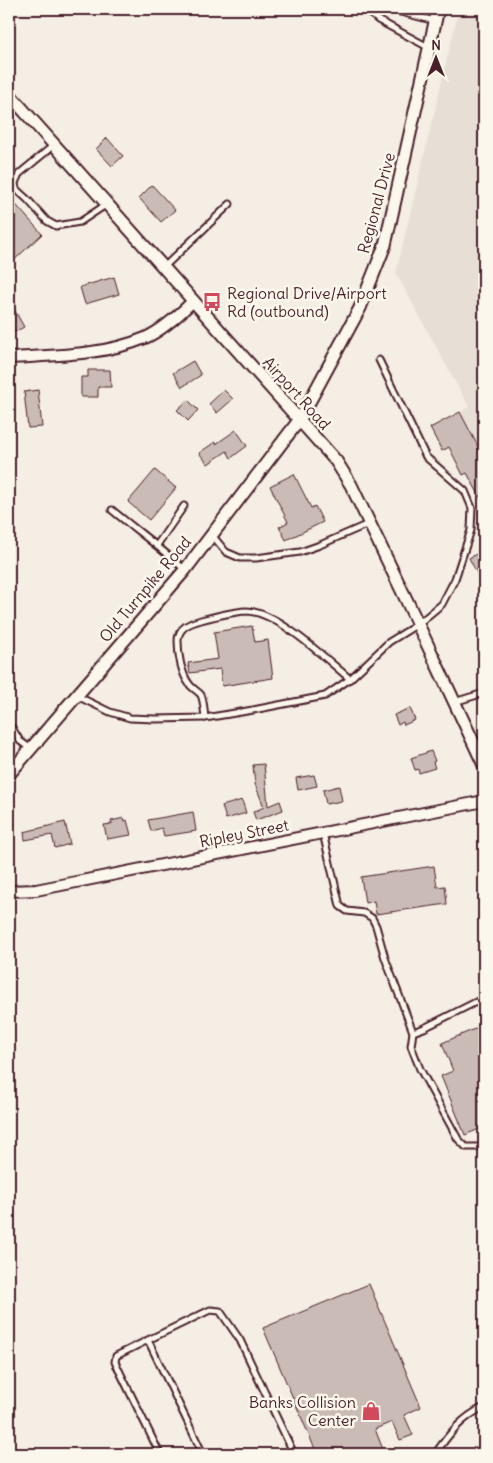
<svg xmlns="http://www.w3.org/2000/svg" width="493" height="1463" font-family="Delius,sans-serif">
  <rect width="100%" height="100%" fill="#f4eee4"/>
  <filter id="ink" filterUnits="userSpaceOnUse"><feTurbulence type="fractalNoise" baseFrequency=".02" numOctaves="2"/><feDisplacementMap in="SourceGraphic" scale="10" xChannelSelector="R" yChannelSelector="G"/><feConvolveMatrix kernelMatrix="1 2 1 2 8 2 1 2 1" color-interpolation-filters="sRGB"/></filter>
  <g filter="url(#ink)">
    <path fill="#e7dfd6" d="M459,9H484V458L460,412L469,407L396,273Z"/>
    <g fill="#cabbb6" stroke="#4a1f2b">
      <path d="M107,138L123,156L112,166L96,149Z"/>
      <path d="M152,185L175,210L161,222L139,198Z"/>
      <path d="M9,197L42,234L9,265Z"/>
      <path d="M114,277L119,294L85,304L80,287Z"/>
      <path d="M9,300L24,327L13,333L9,326Z"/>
      <path d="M193,361L201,375L182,387L173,373Z"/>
      <path d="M88,370H110L111,387H98V397H81V377H88Z"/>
      <path d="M38,390L42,427L28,428L24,392Z"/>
      <path d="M224,390L233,399L217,413L209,404Z"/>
      <path d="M188,400L198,410L188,421L177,410Z"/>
      <path d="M460,412L484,458V504L467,473L463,475L449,447L442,451L430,428Z"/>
      <path d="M236,430L247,446L231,458L227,451L208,464L199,453L215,442L216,444Z"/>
      <path d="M155,470L176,488L149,520L128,502Z"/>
      <path d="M294,474L311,508L315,506L323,522L286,540L279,527L288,522L270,486Z"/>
      <path d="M484,550V586L469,558Z"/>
      <path d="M252,626L255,642L268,640L273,678L222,686L220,669L190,673L188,663L218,659L214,632Z"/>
      <path d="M410,708L415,720L404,725L403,722L398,725L394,715Z"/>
      <path d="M431,751L435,761L433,762L435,768L419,773L418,769L415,770L411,758Z"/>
      <path d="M264,764L268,806L280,801L283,810L256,820L253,812L264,807L255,784L253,765Z"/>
      <path d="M314,775L317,786L298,790L296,778Z"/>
      <path d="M339,786L342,801L326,804L323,790Z"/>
      <path d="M242,800L246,813L226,819L222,806Z"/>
      <path d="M193,812L196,831L164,836L162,828L151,831L148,820Z"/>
      <path d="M124,818L125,821L127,820L131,835L107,839L104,825L112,824L111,821Z"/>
      <path d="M65,822L70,844L55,848L52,835L25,840L24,832Z"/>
      <path d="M434,866L437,887L445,886L447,904L376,914L374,901L365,903L361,877Z"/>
      <path d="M484,1025V1127L465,1135L441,1076L453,1071L442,1043Z"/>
      <path d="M369,1284L421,1407L404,1415L413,1435L400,1440L392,1422L375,1429L384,1452L378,1454H317L263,1328Z"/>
    </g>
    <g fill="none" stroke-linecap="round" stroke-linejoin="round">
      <g stroke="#4a1f2b" stroke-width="9">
        <g id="service">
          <path d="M365,9L378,20L428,47"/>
          <path d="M389,9L435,21"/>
          <path d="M54,145L19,174L15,183L16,189L28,200L47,221L56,226L80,222L107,204"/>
          <path d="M164,267L230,204"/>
          <path d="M112,510C136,530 161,548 184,569"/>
          <path d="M212,535L226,552L240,558H256L300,552L320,545L368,524"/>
          <path d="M157,545L184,506"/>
          <path d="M77,696L110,712L130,718L155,719L205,718L253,710L325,696L350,679L389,642L418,624L442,604L455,579L471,530L472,508L465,491L426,457L379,360"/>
          <path d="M454,702L484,693"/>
          <path d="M205,718C204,711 204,701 201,695C198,691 193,689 190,685C181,674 178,654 178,641C178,627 190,623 201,620C216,616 231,612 246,611C277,611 327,660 350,679"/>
          <path d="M9,723L20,741L31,749"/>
          <path d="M323,833L340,906L347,911L364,913L372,918L376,926L385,958L413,1032"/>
          <path d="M484,998L424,1028L413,1032L411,1046L420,1069L458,1139L466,1147H484"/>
          <path d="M148,1340L210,1310L220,1311L240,1340L294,1454"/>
          <path d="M160,1454L115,1362L116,1356L148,1340L203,1454"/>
          <path d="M435,1454C449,1434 461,1418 484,1407"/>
        </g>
      </g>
      <g stroke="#4a1f2b" stroke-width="14">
        <g id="minor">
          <path d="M9,358C54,355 102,356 145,338C163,330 179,315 193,301"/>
          <path d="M9,891L36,890L484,801"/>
        </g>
      </g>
      <g stroke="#4a1f2b" stroke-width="15">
        <g id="tertiary">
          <path d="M9,94L336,461L351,485L406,599L484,765"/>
          <path d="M9,774L185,570L300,419L360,308L385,245L438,9"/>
        </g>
      </g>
      <use href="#service" stroke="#fbf7ec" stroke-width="5"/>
      <use href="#minor" stroke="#fbf7ec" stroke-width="10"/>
      <use href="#tertiary" stroke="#fbf7ec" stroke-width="11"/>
    </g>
  </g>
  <defs>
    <g id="bus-bare" transform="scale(1.5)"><path d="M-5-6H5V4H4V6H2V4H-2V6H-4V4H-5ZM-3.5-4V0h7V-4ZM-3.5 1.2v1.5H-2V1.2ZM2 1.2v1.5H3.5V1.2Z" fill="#d1495b" stroke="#fbf7ec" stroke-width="2.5" paint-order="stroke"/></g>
    <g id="shop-bare" transform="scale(1.5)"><path d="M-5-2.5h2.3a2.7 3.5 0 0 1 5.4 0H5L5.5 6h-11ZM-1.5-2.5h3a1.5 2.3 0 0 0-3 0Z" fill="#d1495b" stroke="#fbf7ec" stroke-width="2.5" paint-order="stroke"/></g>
  </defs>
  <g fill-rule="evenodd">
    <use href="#bus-bare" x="212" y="302"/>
    <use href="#shop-bare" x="371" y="1411"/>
  </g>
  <g text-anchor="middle" stroke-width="5" stroke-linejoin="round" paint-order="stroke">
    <g font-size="16" fill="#4a1f2b" stroke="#fbf7ec">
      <text transform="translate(376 203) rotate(-75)" y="6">Regional Drive</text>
      <text transform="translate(297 393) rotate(48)" y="6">Airport Road</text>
      <text transform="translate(145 589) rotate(-50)" y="6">Old Turnpike Road</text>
      <text transform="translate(244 833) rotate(-11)" y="6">Ripley Street</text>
    </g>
    <g font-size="16" fill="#4a1f2b" stroke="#fbf7ec" text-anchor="start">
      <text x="227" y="299">Regional Drive/Airport<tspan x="227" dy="18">Rd (outbound)</tspan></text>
      <text x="356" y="1408" text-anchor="end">Banks Collision<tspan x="356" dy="18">Center</tspan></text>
    </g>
  </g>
  <rect width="493" height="1463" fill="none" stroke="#fbf7ec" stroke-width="30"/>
  <rect x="15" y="15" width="463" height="1433" fill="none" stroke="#4a1f2b" stroke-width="2" filter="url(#ink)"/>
  <g transform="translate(436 58)" stroke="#fbf7ec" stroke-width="4" paint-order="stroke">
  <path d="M0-4L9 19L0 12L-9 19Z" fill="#4a1f2b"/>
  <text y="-8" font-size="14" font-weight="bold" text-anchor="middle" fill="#4a1f2b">N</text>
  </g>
</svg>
